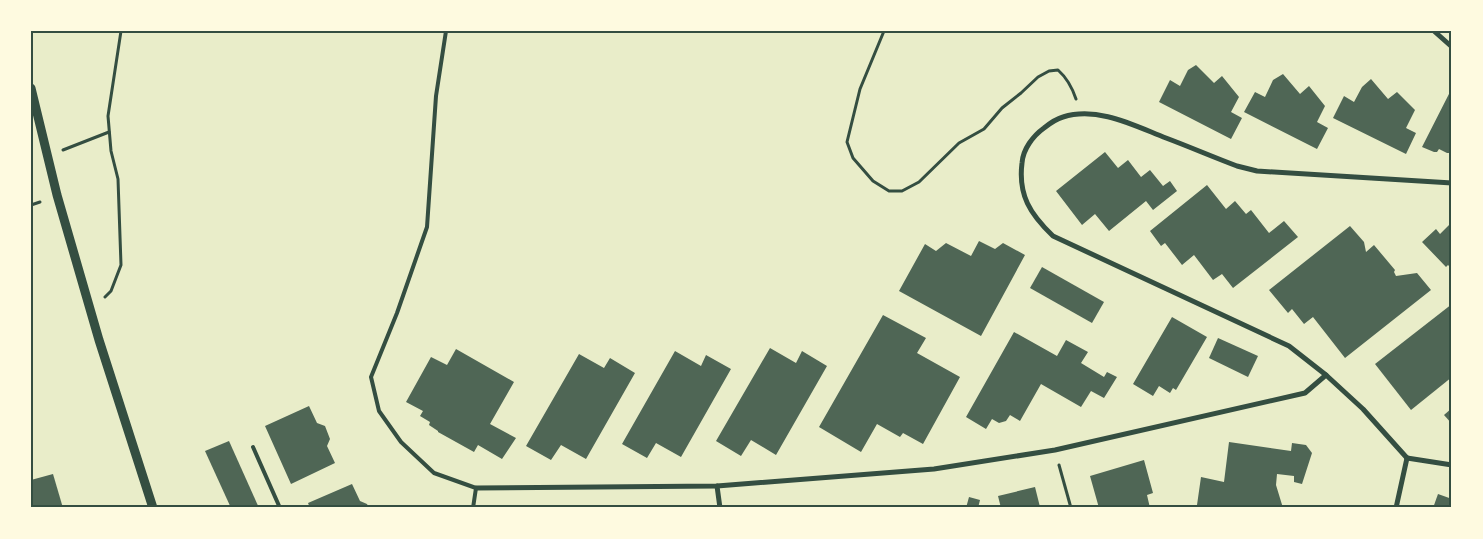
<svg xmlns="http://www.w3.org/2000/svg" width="1483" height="539" font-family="Poppins,sans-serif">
  <rect width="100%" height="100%" fill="#e9edc9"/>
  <g fill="#4f6655">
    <path d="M1196,65L1214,83L1222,76L1239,97L1231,112L1242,118L1231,139L1159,102L1170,80L1180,86L1188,70Z"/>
    <path d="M1283,74L1300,94L1309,86L1325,106L1317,122L1328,128L1317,149L1244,112L1255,92L1265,97L1273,80Z"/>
    <path d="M1371,79L1388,99L1397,92L1415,110L1406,128L1416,133L1406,154L1333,118L1344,96L1354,102L1362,87Z"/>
    <path d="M1452,88V153H1447L1439,149L1437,152H1434L1422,147Z"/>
    <path d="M1105,152L1118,168L1128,160L1141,177L1150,170L1163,186L1170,181L1177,191L1153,210L1146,201L1109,231L1095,214L1082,225L1056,191Z"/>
    <path d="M1207,185L1226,209L1235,201L1246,214L1251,210L1269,233L1284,221L1298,237L1233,288L1222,274L1213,280L1194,255L1182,265L1165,243L1161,246L1150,231Z"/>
    <path d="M1452,222V269L1448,265L1446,267L1422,242L1436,229L1440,234Z"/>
    <path d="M1350,226L1364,242L1366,252L1374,245L1395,270L1394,272L1396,276L1417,273L1431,290L1345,358L1313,317L1304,324L1292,309L1288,313L1269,290Z"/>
    <path d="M979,241L995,249L1003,243L1025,255L981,336L899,291L925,244L936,251L946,243L971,256Z"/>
    <path d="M1042,267L1104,302L1092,323L1030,288Z"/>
    <path d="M1452,304V377L1411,410L1375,364Z"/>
    <path d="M883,315L926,338L917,353L960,377L923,444L903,433L900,437L877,424L861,452L819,427Z"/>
    <path d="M1172,317L1207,337L1176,390L1173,388L1170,393L1159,386L1153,396L1133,384Z"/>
    <path d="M1014,332L1057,356L1066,340L1088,352L1081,363L1104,377L1107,372L1117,377L1104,398L1091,391L1081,407L1041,384L1020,421L1010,415L1006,421L999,423L992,419L986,429L966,417Z"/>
    <path d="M1218,338L1258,356L1248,377L1209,358Z"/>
    <path d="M770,348L796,363L802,351L827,366L776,455L751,440L741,456L716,441Z"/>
    <path d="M456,349L514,382L490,424L516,438L502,459L478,445L474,452L438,432V431L429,425L430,422L420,416L423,411L406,402L431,357L447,365Z"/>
    <path d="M675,351L701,366L706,355L731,369L681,457L656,443L647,458L622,444Z"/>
    <path d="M579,354L604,368L610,358L635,373L586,459L561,445L551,460L526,446Z"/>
    <path d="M309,406L317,423L325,426L330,439L327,446L335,463L291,484L265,426Z"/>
    <path d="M1452,408V424L1444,415Z"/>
    <path d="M229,441L259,508H231L205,451Z"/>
    <path d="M1229,442L1291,451L1292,443L1306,445L1312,453L1302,484L1294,482V476L1277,474L1276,485L1283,508H1216L1197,505L1201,477L1224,482Z"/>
    <path d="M1144,460L1153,493L1147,495L1150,508H1099L1090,476Z"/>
    <path d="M53,474L63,508H31V480Z"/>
    <path d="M352,484L360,501L367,504L369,508H310L308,503Z"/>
    <path d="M1035,487L1040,507L1001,508L998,496Z"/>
    <path d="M1438,494L1452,499V508H1433Z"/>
    <path d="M969,497L980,500L978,508H966Z"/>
  </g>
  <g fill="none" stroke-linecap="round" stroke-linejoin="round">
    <g stroke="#344e41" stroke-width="3">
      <path d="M884,31L860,89L847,142L853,158L873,181L889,191H902L919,182L959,143L984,129L1002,108L1021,93L1038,77L1049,71L1058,70C1067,78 1072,87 1076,99"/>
      <path d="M63,150L109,132"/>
      <path d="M31,205L40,202"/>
      <path d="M105,297L111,291L121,265L118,179L111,151L108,116L121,31"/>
      <path d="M1059,465L1071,508"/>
    </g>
    <g stroke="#344e41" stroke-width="4">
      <path d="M446,31L436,96L427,227L397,313L371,377L379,411L401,442L434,473L476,488L473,508"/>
      <path d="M253,447L280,508"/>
    </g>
    <g stroke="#344e41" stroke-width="5">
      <path d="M1434,31L1452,47"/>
      <path d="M1326,375L1289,346L1053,236C1030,214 1018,195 1022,163C1023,149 1033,136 1044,128C1049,124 1056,119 1063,117C1098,106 1135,126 1166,138C1190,147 1213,157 1237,166L1257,171L1452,183"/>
      <path d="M1407,458L1452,465"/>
      <path d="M717,486L720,508"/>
      <path d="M476,488L717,486L934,469L1055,450L1305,393L1326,375L1363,409L1407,458"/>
      <path d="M1396,508L1407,458"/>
    </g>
    <path stroke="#344e41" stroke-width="9" d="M31,88L57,195L99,340L153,508"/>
  </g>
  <rect width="1483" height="539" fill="none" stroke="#fefae0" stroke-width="65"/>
  <rect x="32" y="32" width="1418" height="474" fill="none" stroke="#344e41" stroke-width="2"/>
</svg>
